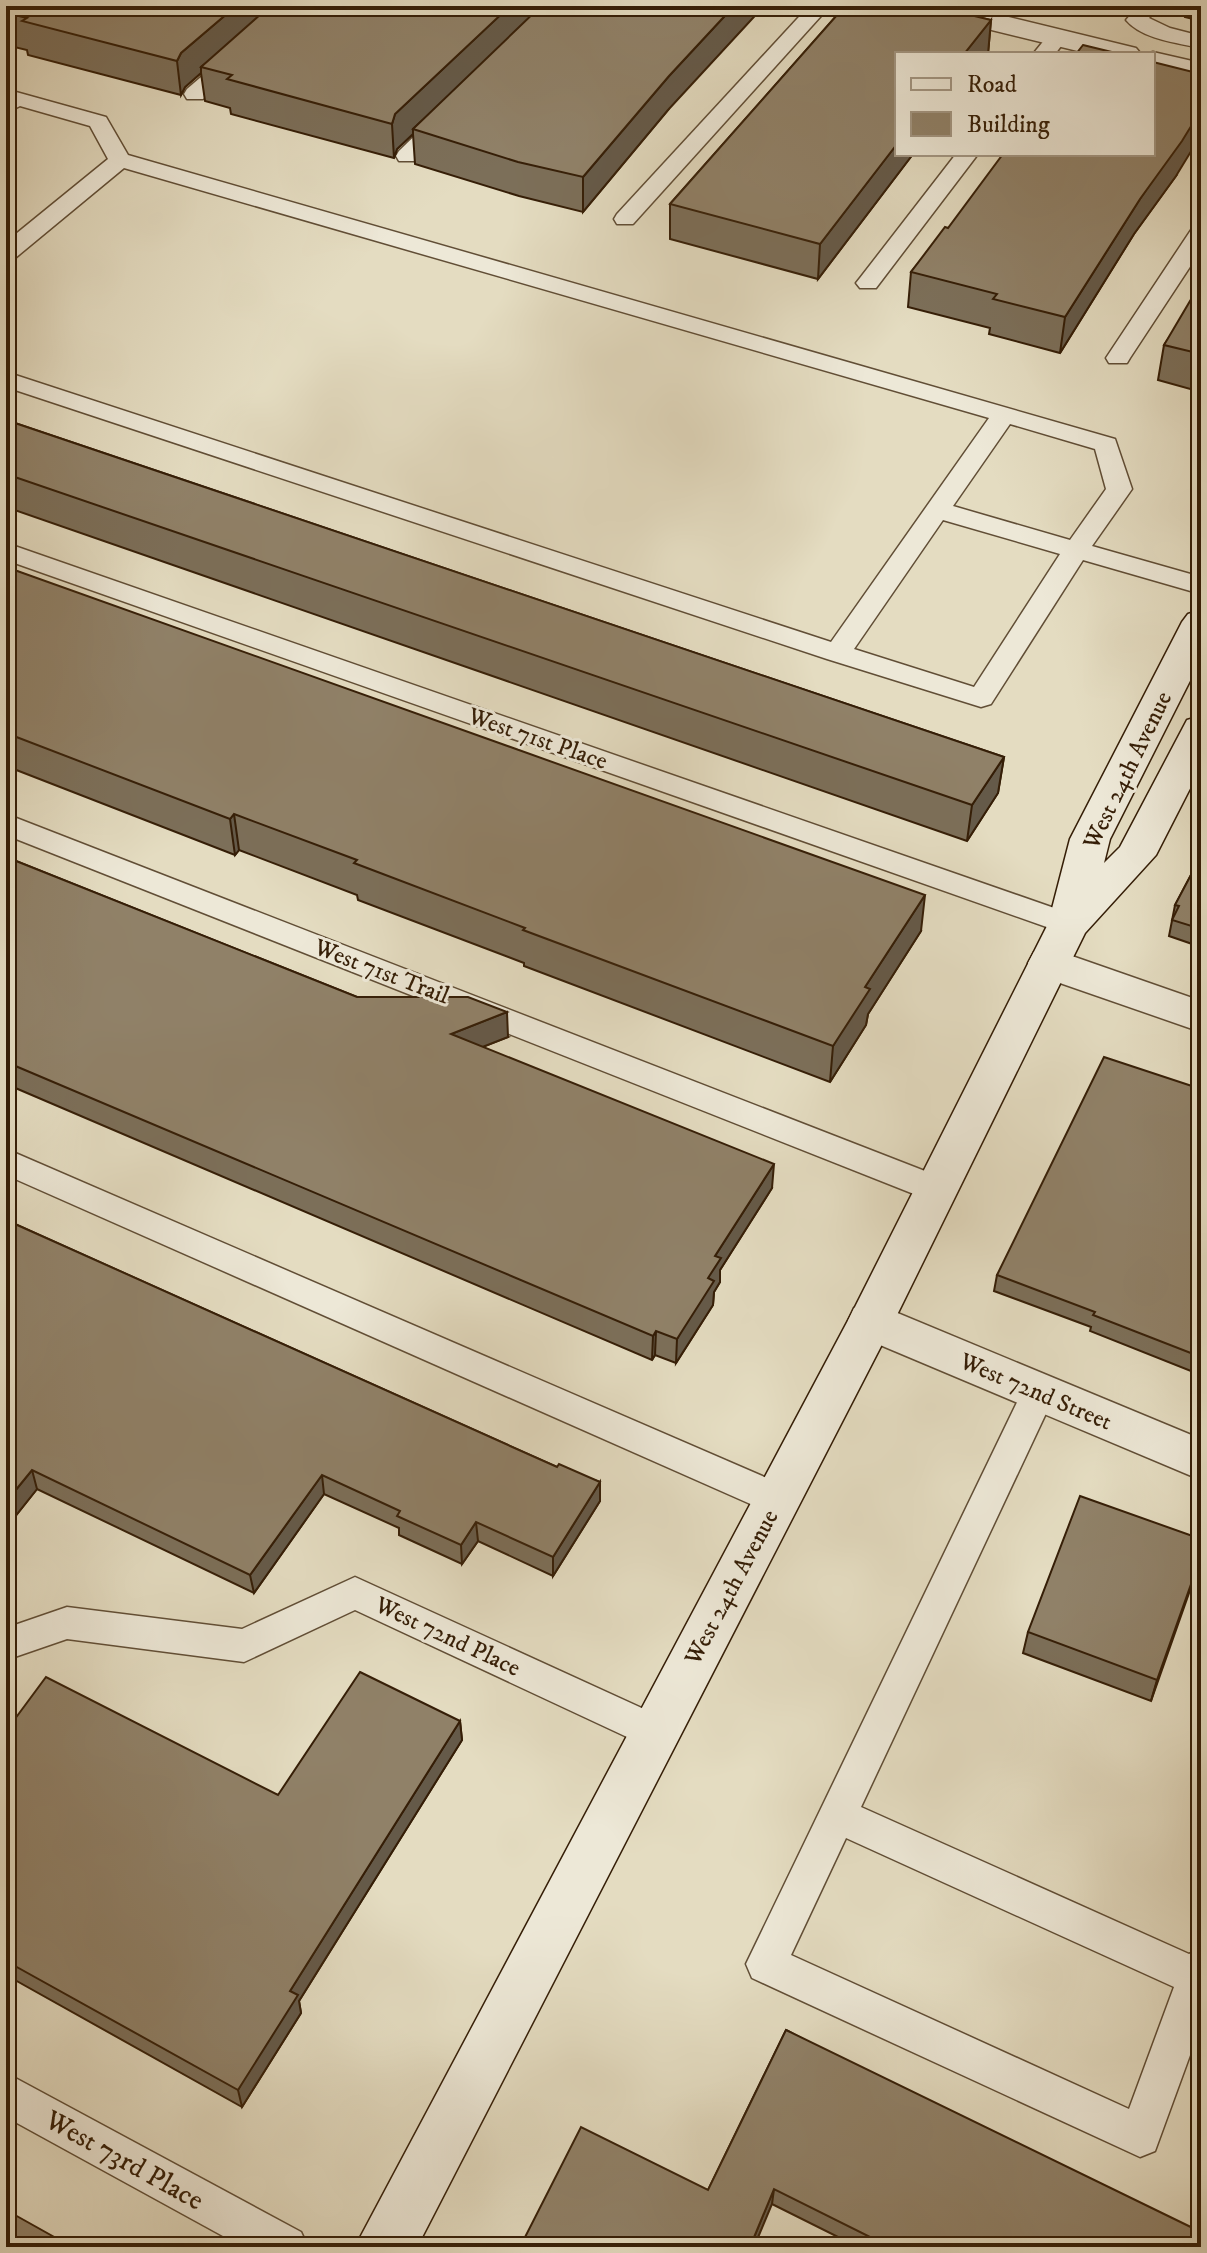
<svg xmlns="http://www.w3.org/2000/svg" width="1207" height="2253" font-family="'IM FELL DW Pica',serif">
  <rect width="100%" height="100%" fill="#e4dcc1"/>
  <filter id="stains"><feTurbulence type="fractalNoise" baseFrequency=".0025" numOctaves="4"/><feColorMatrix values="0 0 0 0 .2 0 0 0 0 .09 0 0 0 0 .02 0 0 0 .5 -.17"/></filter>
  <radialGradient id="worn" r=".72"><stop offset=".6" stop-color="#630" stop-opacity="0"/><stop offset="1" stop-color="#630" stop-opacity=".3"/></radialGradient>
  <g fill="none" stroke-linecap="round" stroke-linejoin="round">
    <g stroke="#614e36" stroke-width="3">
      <g id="lane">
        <path d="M284,6H306L203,99H187L184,94L187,89Z"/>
        <path d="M809,6H830L633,224H617L614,219L617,214Z"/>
        <path d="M1138,6H1159L1149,18L1170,28L1201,36V48C1177,43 1142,39 1126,20Z"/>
        <path d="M1057,31L1068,37L1055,54H1033L1050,33Z"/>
        <path d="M16,92L106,117L128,155L1115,439L1132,489L1092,546L1201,577V594L1083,560L991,704L981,707L827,659L6,387V372L831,642L989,418L124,168L14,259L6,261V242L108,159L90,126L20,106L6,113V95ZM1010,424L1095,449L1106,489L1070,540L953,506ZM943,520L1060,554L974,687L854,649Z"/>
        <path d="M445,112L456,119L453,124L415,161H399L396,156L399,151L437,114Z"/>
        <path d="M956,154H978L876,288H860L856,283L860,278Z"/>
        <path d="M1201,225V250L1130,358L1127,363H1109L1106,358L1193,227Z"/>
        <path d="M6,543L1080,917L1084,924L1080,931L1069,935L1058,931L6,560Z"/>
        <path d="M6,814L948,1180L952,1189L948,1198L936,1202L924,1198L6,835Z"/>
        <path d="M6,1149L790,1488L795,1499L790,1510L777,1514L764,1510L6,1175Z"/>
        <path d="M1039,1378L1051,1382L1056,1392L861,1807L1189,1954L1201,1949V2025L1155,2151L1140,2157L752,1978L746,1964L1022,1392L1027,1382ZM846,1838L1174,1987L1129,2109L791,1955Z"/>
        <path d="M355,1577L668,1720L674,1732L668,1744L655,1749L642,1744L355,1610L244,1662L67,1639L6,1660V1628L67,1607L242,1629Z"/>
        <path d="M6,2073L301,2232L308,2247H243L6,2117Z"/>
      </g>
    </g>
    <g stroke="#614e36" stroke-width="3">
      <g id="street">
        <path d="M914,6H963L1136,48L1141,54H1090L918,12Z"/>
        <path d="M1153,52L1201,63V81L1153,70V54H1146Z"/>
        <path d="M1049,948L1201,1001V1032L1034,974L1028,963L1034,952Z"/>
        <path d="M871,1302L1201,1439V1480L854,1334L848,1321L854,1308Z"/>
      </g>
    </g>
    <g stroke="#351e07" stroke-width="3">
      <path id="secondary" d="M1201,610V659L1110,839L1104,863L1120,847L1187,720L1201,716V767L1156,855L1085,933L894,1321L417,2247H355L852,1313L1048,924L1070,839L1182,622L1188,614Z"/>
    </g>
    <use href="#lane" fill="#ede8d7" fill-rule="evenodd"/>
    <use href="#street" fill="#ede8d7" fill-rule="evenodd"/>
    <use href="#secondary" fill="#ede8d7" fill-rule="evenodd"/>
  </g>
  <g fill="#7c6f59" stroke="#351e07" stroke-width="2">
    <path d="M6,6L668,110L583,212L519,196L415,164L413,134L397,149L394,158L231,114L230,108L205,101L201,73L185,87L181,95L28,55L27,50L6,45Z"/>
    <path d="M845,6H933L991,20L988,54H897V154H913L818,279L670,239V204Z"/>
    <path d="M1187,6H1201V21L1185,17Z"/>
    <path d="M1176,176L1134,234L1060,353L989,334L990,328L908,307L911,272L948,228Z"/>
    <path d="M1201,291V392L1158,380L1164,345Z"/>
    <path d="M6,420L1004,757L998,793L967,841L6,507Z"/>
    <path d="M6,567L921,931L868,1014L866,1025L830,1082L524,966V963L358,900L357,895L239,850L235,855L6,766Z"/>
    <path d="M1201,856V947L1169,936L1175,905Z"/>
    <path d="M6,857L357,997L508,1037L482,1047L772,1188L720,1270V1282L714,1292L713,1305L676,1363L655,1355L652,1360L6,1084Z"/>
    <path d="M1201,1089V1375L1090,1331L1091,1327L994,1291L997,1275Z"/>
    <path d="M6,1220L557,1467L600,1482V1501L553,1576L478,1541L462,1564L399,1535V1528L324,1494L254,1593L37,1489L6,1528Z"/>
    <path d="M1201,1539L1151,1701L1023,1653L1028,1632Z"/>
    <path d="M460,1721L462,1740L299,2001L301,2013L242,2107L6,1975V1731L278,1795Z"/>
    <path d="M786,2030L1201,2247H858L772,2204L708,2190Z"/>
  </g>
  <g fill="#655a49" stroke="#351e07" stroke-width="2">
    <path d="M236,6H279L201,67V73L185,87L181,95L177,61L181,53Z"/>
    <path d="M510,6H546L413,129V134L397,149L394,158L392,124L395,114Z"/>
    <path d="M734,6H764L668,110L583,212V177L669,76Z"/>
    <path d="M991,20L988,54H964Z"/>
    <path d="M1201,110V135L1176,176L1134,234L1060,353L1065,317L1140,199Z"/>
    <path d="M897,144V154H913L818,279L820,244Z"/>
    <path d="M1004,757L998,793L967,841L972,805Z"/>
    <path d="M234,814L239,850L235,855L230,819Z"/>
    <path d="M925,895L921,931L868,1014L866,1025L830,1082L833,1046L865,987Z"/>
    <path d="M507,1012L508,1037L452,1059L451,1034Z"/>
    <path d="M774,1164L772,1188L720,1270V1282L714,1292L713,1305L676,1363L677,1339L708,1278L715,1256Z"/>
    <path d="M656,1331L655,1355L652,1360L653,1336Z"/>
    <path d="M32,1470L37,1489L6,1528V1502Z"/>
    <path d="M322,1475L324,1494L254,1593L250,1575Z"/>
    <path d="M600,1482V1501L553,1576V1557Z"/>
    <path d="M476,1522L478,1541L462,1564L461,1545Z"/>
    <path d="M1201,1556V1559L1151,1701L1157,1680Z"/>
    <path d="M460,1721L462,1740L299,2001L301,2013L242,2107L238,2090L290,1991Z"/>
    <path d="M774,2189L772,2204L754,2247H750Z"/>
  </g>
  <g fill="#908168" stroke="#351e07" stroke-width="2">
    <path d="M6,6H236L181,53L177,61L22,21L27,18L6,13Z"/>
    <path d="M270,6H510L395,114L392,124L227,79L232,75L201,67Z"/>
    <path d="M541,6H734L669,76L583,177L518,162L413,129Z"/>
    <path d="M845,6H933L991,20L964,54H897V144L820,244L670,204Z"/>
    <path d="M1083,45L1120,54H1076Z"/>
    <path d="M1153,62L1201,74V110L1182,141L1140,199L1065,317L993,299L997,294L911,272L945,227L948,228L1003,154H1153Z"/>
    <path d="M1201,291V354L1164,345L1193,296L1197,297Z"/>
    <path d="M6,420L1004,757L972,805L6,474Z"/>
    <path d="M6,567L925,895L865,987L870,989L833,1046L523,930L525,928L354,863L357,860L234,814L230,819L6,733Z"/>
    <path d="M1201,856V929L1172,920L1179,906L1175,905Z"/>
    <path d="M6,857L357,997H468L507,1012L451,1034L774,1164L715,1256L721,1258L708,1278L714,1281L677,1339L656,1331L653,1336L6,1062Z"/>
    <path d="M1104,1057L1201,1089V1357L1093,1315L1095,1312L997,1275Z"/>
    <path d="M6,1220L557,1467L559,1464L600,1482L553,1557L476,1522L461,1545L397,1516L400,1511L322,1475L250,1575L32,1470L6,1502Z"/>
    <path d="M1080,1496L1201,1539V1556L1157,1680L1028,1632Z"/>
    <path d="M360,1672L460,1721L290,1991L298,1995L238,2090L6,1961V1731L46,1677L278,1795Z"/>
    <path d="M786,2030L1201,2232V2247H890L774,2189L750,2247H520L581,2127L708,2190Z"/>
    <path d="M6,2210L72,2247H6Z"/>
  </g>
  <g text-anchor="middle" stroke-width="6" stroke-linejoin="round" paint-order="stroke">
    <g font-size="24" fill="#351e07" stroke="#ede8d7">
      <text transform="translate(538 738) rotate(19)" y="8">West 71st Place</text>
      <text transform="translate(1127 770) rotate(-64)" y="8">West 24th Avenue</text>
      <text transform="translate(382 971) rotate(21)" y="8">West 71st Trail</text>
      <text transform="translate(1036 1391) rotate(23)" y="8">West 72nd Street</text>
      <text transform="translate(731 1587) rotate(-62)" y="8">West 24th Avenue</text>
      <text transform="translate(448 1636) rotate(25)" y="8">West 72nd Place</text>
    </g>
    <g font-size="28" fill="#351e07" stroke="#ede8d7">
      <text transform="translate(125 2159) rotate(29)" y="10">West 73rd Place</text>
    </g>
  </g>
  <rect width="1207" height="2253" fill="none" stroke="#e4dcc1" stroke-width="32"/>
  <rect x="8" y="8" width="1191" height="2237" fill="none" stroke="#351e07" stroke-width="4"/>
  <rect x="16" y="16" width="1175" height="2221" fill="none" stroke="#351e07" stroke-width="2"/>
  <rect x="895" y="52" width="260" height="104" fill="#ede8d7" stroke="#a39784" stroke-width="2"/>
  <rect x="911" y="78" width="40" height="12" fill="#ede8d7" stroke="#a39784" stroke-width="2"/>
  <text x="967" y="92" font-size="24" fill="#351e07">Road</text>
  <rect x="911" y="112" width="40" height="24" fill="#908168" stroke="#a39784" stroke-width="2"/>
  <text x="967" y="132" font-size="24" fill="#351e07">Building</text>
  <rect width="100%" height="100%" filter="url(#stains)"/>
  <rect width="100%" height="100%" fill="url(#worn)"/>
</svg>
